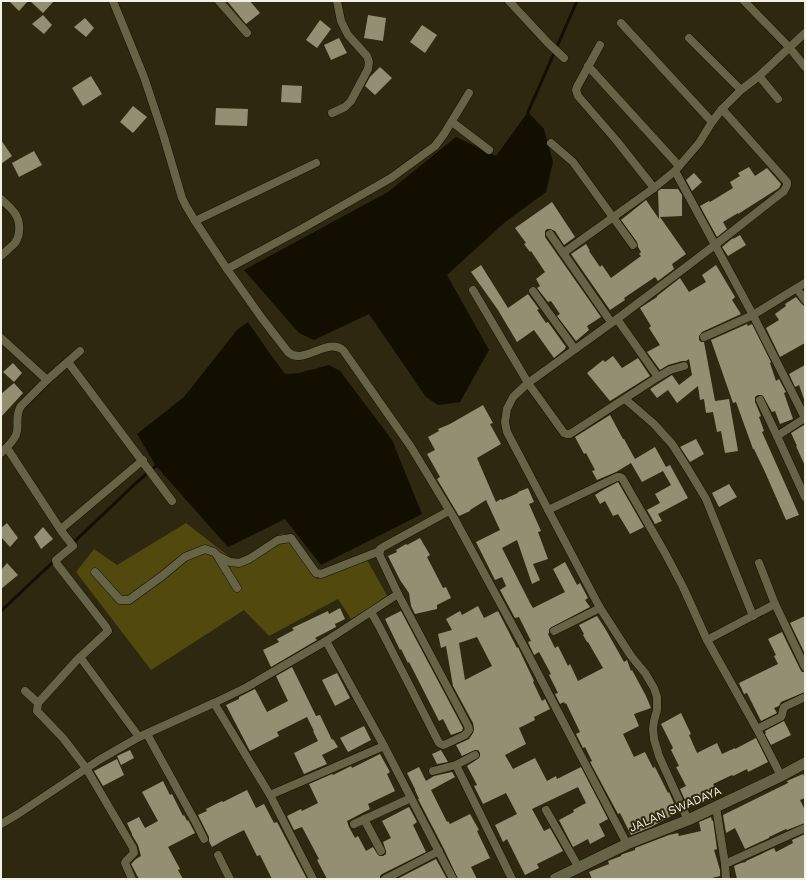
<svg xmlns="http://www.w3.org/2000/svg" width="806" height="880" font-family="'Work Sans',sans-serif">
  <rect width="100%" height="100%" fill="#2d280f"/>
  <path fill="#52490e" d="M186,523L236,562L283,533L317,579L366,558L389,599L351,619L338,599L269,636L244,610L151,670L76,572L94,549L117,565Z"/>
  <g fill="#120e00">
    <path d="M528,112L544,129L553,162L546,192L504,223L447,275L489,350L460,402L438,405L426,397L369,314L314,340L299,333L244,270L388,192L456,137L496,156Z"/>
    <path d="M248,322L268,351L285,374L299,373L329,365L340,371L392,440L422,514L321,565L285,519L228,547L156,466L137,434L184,397L237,330Z"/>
  </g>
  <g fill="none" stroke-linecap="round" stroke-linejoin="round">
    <g stroke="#120e00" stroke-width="3">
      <path d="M528,112L555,51L577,1"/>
      <path d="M73,543L137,482L156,466"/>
      <path d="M1,611L54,561"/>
    </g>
  </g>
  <g fill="#948f73" fill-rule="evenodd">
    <path d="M9,1H28L19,11Z"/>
    <path d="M30,1H54L43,13Z"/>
    <path d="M227,1H250L260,13L246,24Z"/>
    <path d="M43,15L52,25L44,34L32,24Z"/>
    <path d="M368,15L386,18L383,41L364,38Z"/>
    <path d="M85,18L94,28L86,37L74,27Z"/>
    <path d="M320,20L331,29L317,48L306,40Z"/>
    <path d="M422,25L437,35L425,53L410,42Z"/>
    <path d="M339,38L347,53L331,60L324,45Z"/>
    <path d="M380,67L392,78L375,95L365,86L370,77Z"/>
    <path d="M91,76L102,94L83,106L72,88Z"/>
    <path d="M282,85L302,86L301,103L281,102Z"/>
    <path d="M133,106L147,117L133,133L120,122Z"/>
    <path d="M216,108L248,109L247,126L215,125Z"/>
    <path d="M1,140L12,156L1,164Z"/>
    <path d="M34,151L42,165L19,177L12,163Z"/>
    <path d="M749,167L755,176L767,168L781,184L779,188L738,214V213L723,222L727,229L717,237L700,206L709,201L710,202L733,188L730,182L740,176L738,173Z"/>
    <path d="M694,173L702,182L692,191L686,180Z"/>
    <path d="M661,189H678L682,195V216L660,217L686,254L672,264L674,269L658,281L655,277L624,298L625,300L610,310L571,254L586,244L590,251H589L600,267L602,265L611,278L641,256L639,254L641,252L638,247L637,242L621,220L646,200L659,219L658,191Z"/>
    <path d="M552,202L575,237L564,245L555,231L550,229H547L545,231V237L601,317L587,326L589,330L576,341L557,316L560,314L551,301L548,302L537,288L540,286L536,279L545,272L531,251L530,252L524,244L526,243L515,228Z"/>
    <path d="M740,235L746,245L728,256L722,247L733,238V239Z"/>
    <path d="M481,265L508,308L528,294L539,309L537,310L546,323L548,322L566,347L565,348V349L554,358L534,330L517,342L498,310L471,272Z"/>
    <path d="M716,265L735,297L732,300L741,314L702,332L699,336V340L701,342H704L715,401L729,399L738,451L725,453L721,431L717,432L713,412L706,413L704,399L700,400L698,386L677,403L668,390L657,398L650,389L672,375L679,385L692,375L689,359L686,361H682L668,365L660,370L647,352L660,345L649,328L651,326L640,308L657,297V296L680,278L689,292L706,282L702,275Z"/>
    <path d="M796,297L801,303L805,307V343L780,357L766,328L779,320L775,314L786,306L785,304Z"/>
    <path d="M747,324L748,326L752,324L771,362L770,363L776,381L779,379L786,392L784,393L785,396L793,419L780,424L775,411L772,412L763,396L761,395H758L755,397V402L761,416L759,417L764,431L762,432L799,515L786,520L765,472L754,449H753L736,402L733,403L711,340Z"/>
    <path d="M613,356L622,368L638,358L650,376L610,401L587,373L603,360L605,362Z"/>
    <path d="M13,363L22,373L14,382L3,372Z"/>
    <path d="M805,365V398L804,399L799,385L795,387L789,374Z"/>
    <path d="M14,383L23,393L1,417V394Z"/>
    <path d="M483,405L493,423L490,424L501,444L477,458L496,502L501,499L502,500L518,493V492L528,488L534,502L529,504L541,531L538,532L548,559L533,564L540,580L532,584L517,540L502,548L530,603L533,608L565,592L553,569L565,562L577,585L580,583L588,598L585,600L590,607L550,628L549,630V633L548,634L555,648L558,646L568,666L570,664L578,681L603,668L588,642H587L583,635L584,634L579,625L597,616L606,630L624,662L627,660L631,671L632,670L646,696L651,708L634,714L639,726L623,734L634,757L645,752L653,768L655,767L668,793L669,792L678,812L651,827L631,835L620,813L618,814L590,762L592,761L585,747L583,748L576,734L580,732L566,703L565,704L564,702L560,704L555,694L558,693L549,675L551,674L539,652L534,655L528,642L531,641L519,617L515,618L500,590L506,586L502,577L495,580L476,542L500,530L486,500L470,510V511L459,516L437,479L440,477L427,454L435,450L428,437L439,431L438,429L450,424Z"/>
    <path d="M610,415L623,439H624L635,459L655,447L666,467L670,465L688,498L658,514L662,521L655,524L647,510L660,503L655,494L671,485L663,471L642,482L631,463L616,472L597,480L592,471L595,470L586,453L584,454L575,437Z"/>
    <path d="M804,425H805V466L796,446H797L791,433Z"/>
    <path d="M696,439L704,454L690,462L680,447Z"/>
    <path d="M618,482L644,527L630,534L618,514L613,516L605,501L600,504L595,495L603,490Z"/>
    <path d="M729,484L737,497L719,507L712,493Z"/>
    <path d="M7,523L18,538L10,547L1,537V528Z"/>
    <path d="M43,527L53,539L41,549L34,537Z"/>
    <path d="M420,538L430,555L427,557L443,588L446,587L451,598L437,605V609L415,614L411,606L409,593L400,580L388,556L397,552L396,550L406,544L407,545Z"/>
    <path d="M7,563L18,575L1,589V570Z"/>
    <path d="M478,606L484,618L498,611L517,648L518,647L524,660L534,681L533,682L542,701L545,699L550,709L534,717L535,720L519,728L526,744L505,755L513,769L535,758L547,781L556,776L557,779L581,767L608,819L599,824L605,836L590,844L588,839L573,847L559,820L574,812L573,810L586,803L578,787L532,809L544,831L550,828L563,851L537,864L539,868L525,875L507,839L503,842L495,825L517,814L506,793L483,804L474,786L477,785L467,766L479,758L480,756V753L478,750H475L462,756L456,745L469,739L473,733L474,729L473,723L453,686L446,646L441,648L438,634L452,630L446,619L460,611L462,615ZM477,637L492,666L465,680L459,643Z"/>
    <path d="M340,608L345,619L335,624L336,627L315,638L317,640L271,667L263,650L279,642L277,639L294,630L292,628L328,611L329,614Z"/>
    <path d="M401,611L463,728L462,731L451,735L443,719L439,721L409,662L408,663L401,649L400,650L385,619Z"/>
    <path d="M805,616V654L790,623Z"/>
    <path d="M782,632L800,669L802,672H805V692L781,702L779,706L774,708L777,713L761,721L747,693L744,694L739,683L778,664L774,656L776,655L768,639Z"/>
    <path d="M292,667L316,716L320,715L332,740L333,739L338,747L322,755L327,764L304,774L294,753L318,741L313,731H314L307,717L277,732L279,736L250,751L226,705L239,699V697L255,689L267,712L288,701L276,676Z"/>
    <path d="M337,673L350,698L335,706L322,680Z"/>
    <path d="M681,713L691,734L689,735L697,753L717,743L722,754L735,748V749L756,738L768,762L748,772L747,769L733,776L732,775L713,784L716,790L687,805L680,789L686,786L676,767L679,766L671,750L673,748L661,724Z"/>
    <path d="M784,721L791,735L771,745L765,734L766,733L765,731Z"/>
    <path d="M364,726L371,740L348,752L340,738Z"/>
    <path d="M130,750L134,758L121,765L117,756Z"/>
    <path d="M441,750L448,762L437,764L432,754Z"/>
    <path d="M380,754L390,772L387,774L395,791L368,804L370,809L347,821L349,827L355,838L358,836L366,851L373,847L378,855L380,856H383L386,854V851L383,842L391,838L382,821L409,807L417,822L413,825L426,852L382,874L380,876V879H327L317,860L319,859L302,827L294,830L287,816L301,809L302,811L318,803L309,784L332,774L333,775L351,766L352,768Z"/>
    <path d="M117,759L124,775L103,786L94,771Z"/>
    <path d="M419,767L426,781L434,776L452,772L455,777L431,790L447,822L448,821L450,824L470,814L479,830L477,831L490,858L471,867L477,879H458L444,849L418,799H419L415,790V789L407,773Z"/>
    <path d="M803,774L805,778V798L800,800L805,810V823L787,830L786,829L769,837V838L745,849L735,828L726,833L723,815L788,783L787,781Z"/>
    <path d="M163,781L170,795L172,794L183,816L184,815L187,821L188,820L195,833L168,847L180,869L178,870L183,879H139L131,864L136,859L141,856L138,845L132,835V834L127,823L139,817L145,828L158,821L142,792Z"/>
    <path d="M247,790L256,808L264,804L274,823L277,822L307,879H272L260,855L257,856L244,830L224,840L212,847L209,841V837L198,815L207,811L206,809L222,801L223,802Z"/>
    <path d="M711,817L712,821L713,820L717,849L714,850L720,870V876L708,879H592L589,872L609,864L608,861L621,856V855L623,854L635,850V848L669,835L678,833L679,836L701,831L699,822Z"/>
    <path d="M805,834V879H737L734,866L741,863L746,862V861L774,848L776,852L793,843L792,840Z"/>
    <path d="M436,859L447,879H397Z"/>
  </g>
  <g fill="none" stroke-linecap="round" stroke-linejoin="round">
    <g stroke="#151100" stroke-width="9">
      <g id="minor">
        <path d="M113,1L144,77L163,134L182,198L186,206L195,221L227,269L261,317L288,352C303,366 327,337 343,350L411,447L454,518L523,645L627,844"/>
        <path d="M219,1L247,33"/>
        <path d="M509,1L548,43L564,58"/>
        <path d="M744,1L789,47L805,67"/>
        <path d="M621,23L712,122"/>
        <path d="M689,38L741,90"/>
        <path d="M600,45L577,87L576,90L578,96L616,140L654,188"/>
        <path d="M588,66L679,166"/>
        <path d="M759,76L778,99"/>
        <path d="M332,113L345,107L351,101L368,69L369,62L367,56L348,35L341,21L337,1"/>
        <path d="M452,122L489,150"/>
        <path d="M551,143L573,162L633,245"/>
        <path d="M675,171L753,315L805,418"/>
        <path d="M1,199C11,208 21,216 19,231C19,234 17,240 15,243C11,247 5,252 1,256"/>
        <path d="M195,221L316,163"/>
        <path d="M550,234L611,322"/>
        <path d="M563,253L654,188L675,171L699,143L712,122L722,109L741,90L759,76L805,33"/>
        <path d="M227,269L303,228L391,178L435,146L444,134L469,93"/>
        <path d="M797,289L805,300"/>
        <path d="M473,290L528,383L564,433L567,434H570L658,377L670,370L684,366"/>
        <path d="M533,291L574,348"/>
        <path d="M617,319L658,377"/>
        <path d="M704,337L753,315L805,283"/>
        <path d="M1,338L47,380"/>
        <path d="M68,362L172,501"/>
        <path d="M625,399L654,424L672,444L688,469L706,499L753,616"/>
        <path d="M760,400L777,436"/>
        <path d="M805,418L777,436L805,497"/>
        <path d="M7,448L62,532L73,546L56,560L57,564L106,627L108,631L107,632L76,661L38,703"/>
        <path d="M1,453C6,448 13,442 16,435C20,425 14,417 21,406L47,380L80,351"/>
        <path d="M548,510L617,477H620L622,478L665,553L683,587L707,640L757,729L781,776"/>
        <path d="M61,529L143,460"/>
        <path d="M218,557L237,588"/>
        <path d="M759,563L775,604L805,667"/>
        <path d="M95,572L120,600H129L162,576L185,557L205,549L214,552L218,556L230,562L239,563L249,559L278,540L291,538L316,573L321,574L380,551"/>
        <path d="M371,612L379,626L439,743L443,745L446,744L465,735L469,730L468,726L398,594L379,554L380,549L383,547L449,511"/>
        <path d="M554,631L600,608"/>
        <path d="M707,640L775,604"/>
        <path d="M326,641L384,746L453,879"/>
        <path d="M80,657L139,737"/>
        <path d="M25,691L38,703L37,711L63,738L86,768L133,848L134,853L126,861L125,863L132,879"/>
        <path d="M214,703L270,795L313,879"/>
        <path d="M757,729L781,717L782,715L783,710L784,707L805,697"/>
        <path d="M147,734L196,823L204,839"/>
        <path d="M456,765L512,879"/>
        <path d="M433,771L456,765L475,755"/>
        <path d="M270,795L384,746"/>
        <path d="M716,807L725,864L726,879"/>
        <path d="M546,810L579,868"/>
        <path d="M364,819L381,851"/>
        <path d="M688,820L659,756L654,739L653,729L654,721L657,710V697L654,688L645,673L631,656L600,608L507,432L505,422L507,409L513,397L528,383L617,319L715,245L784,191L787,185V182L722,109"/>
        <path d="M1,824L18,814L99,760L139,737L214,703L247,687L326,641L398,594"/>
        <path d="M354,824L411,798"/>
        <path d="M218,855L230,879"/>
        <path d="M725,864L805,828"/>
        <path d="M385,879L439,851"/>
      </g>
    </g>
    <g stroke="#151100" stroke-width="12">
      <path id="tertiary" d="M555,879L627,844L688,820L781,776L805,763"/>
    </g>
    <use href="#minor" stroke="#676347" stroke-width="8"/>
    <use href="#tertiary" stroke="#676347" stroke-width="11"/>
  </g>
  <g text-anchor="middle" stroke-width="4" stroke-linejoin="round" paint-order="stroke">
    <g font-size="12" fill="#f3f1e1" stroke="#2d280f">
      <text transform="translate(675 809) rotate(-23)" y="4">JALAN SWADAYA</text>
    </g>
  </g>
  <rect width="806" height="880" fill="none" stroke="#f3f1e1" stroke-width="4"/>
</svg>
